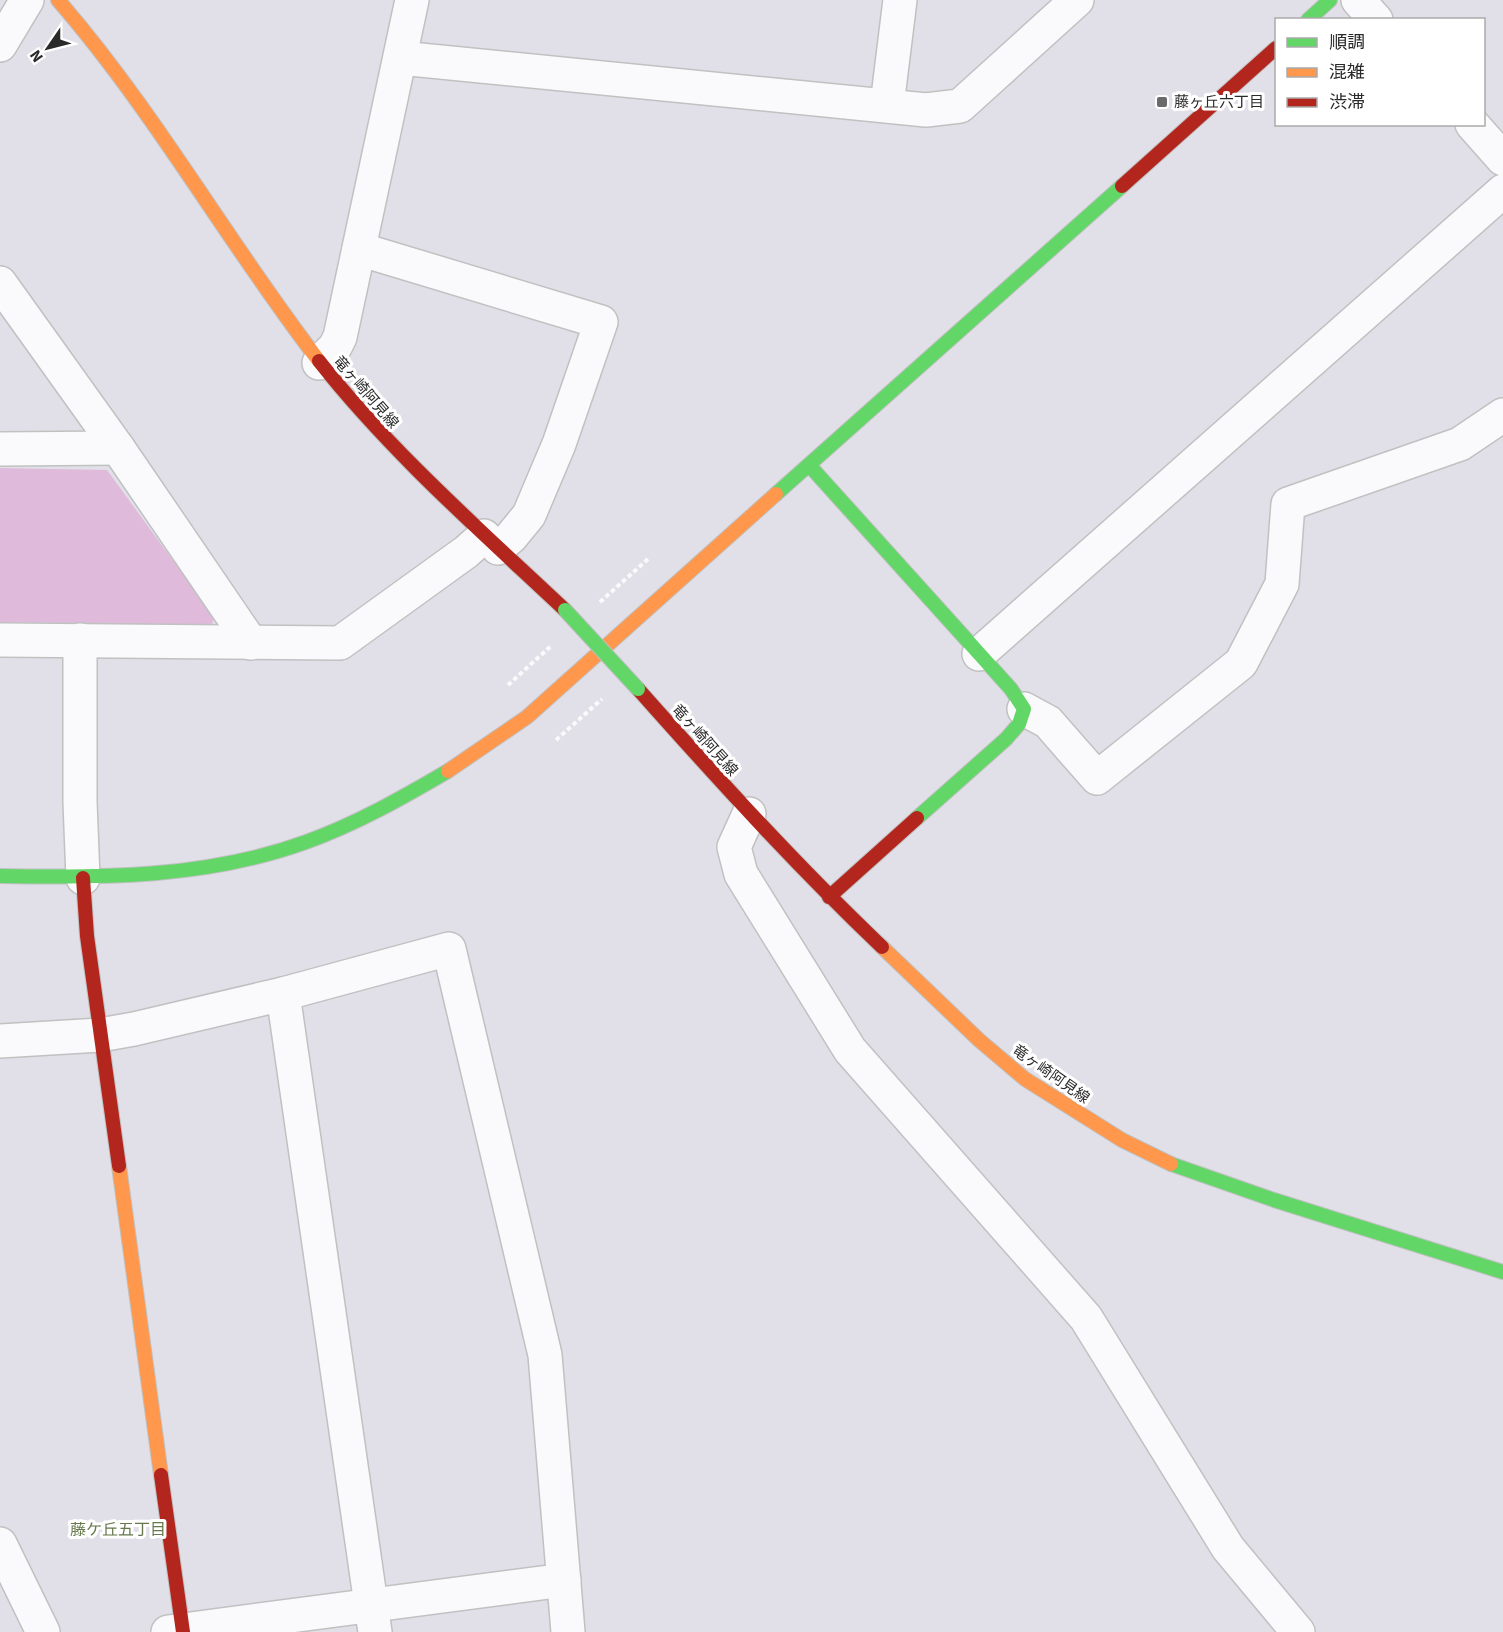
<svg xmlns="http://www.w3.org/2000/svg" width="1503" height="1632" font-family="'Source Sans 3','Noto Sans JP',sans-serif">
  <rect width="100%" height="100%" fill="#e1e0e8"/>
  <path fill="#e0bada" d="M0,468L107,470L214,617L212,625L0,622Z"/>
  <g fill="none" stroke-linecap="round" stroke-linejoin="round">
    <g stroke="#c0c1c1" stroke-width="36">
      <g id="street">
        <path d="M1358,0L1376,20"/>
        <path d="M0,45L27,0"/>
        <path d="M400,58L926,110L960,106L1077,0"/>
        <path d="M887,105L900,0"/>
        <path d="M1472,124L1503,159"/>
        <path d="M359,249L601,322L559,444L529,515L511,537L498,548"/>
        <path d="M0,283L118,448L251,643"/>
        <path d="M319,363L335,347L340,337L412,0"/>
        <path d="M0,449L118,448"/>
        <path d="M0,640L340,643L466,552L484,536"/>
        <path d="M80,640V802L83,878"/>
        <path d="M979,654L1503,191"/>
        <path d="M1024,709L1048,722L1097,778L1241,663L1282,584L1288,504L1460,444L1503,415"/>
        <path d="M749,814L734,847L741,874L850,1050L1086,1318L1228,1548L1298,1632"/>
        <path d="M283,994L375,1632"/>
        <path d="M0,1041L100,1035L134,1029L283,994L449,949L545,1355L568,1632"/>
        <path d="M0,1544L43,1632"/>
        <path d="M168,1632L564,1580"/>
      </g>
    </g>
    <g stroke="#c0c1c1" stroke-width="16">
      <g id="fast">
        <path d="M1308,20L1330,0"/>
        <path d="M809,465L1011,689L1024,709L1019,724L1006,739L917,818"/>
        <path d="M776,494L1122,186"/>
        <path d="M0,876C103,878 207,878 306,842C356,824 402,798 448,771"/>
        <path d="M1171,1164L1274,1200L1503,1272"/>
      </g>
    </g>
    <g stroke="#c0c1c1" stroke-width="16">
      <g id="slow">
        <path d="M58,0C156,113 228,243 319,361"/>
        <path d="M448,771L527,717L776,494"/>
        <path d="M882,947L979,1040L1025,1079L1122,1140L1171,1164"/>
        <path d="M119,1166L161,1475"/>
      </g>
    </g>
    <g stroke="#c0c1c1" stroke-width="16">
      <g id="jam">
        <path d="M1122,186L1276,48"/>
        <path d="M319,361C392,453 480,530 565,610"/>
        <path d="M638,689C717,778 796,865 882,947"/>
        <path d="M83,878L87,936L119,1166"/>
        <path d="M829,897L917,818"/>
        <path d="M161,1475L183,1632"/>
      </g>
    </g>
    <g stroke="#fafafc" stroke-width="4" stroke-dasharray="4.5 3" stroke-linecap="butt">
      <path d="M600,602L648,559"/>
      <path d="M508,685L552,645"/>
      <path d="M556,740L602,699"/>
    </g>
    <use href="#street" stroke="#fafafc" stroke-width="33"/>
    <use href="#fast" stroke="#63d668" stroke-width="14"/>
    <use href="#slow" stroke="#ff974d" stroke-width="14"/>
    <use href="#jam" stroke="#b3261e" stroke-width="14"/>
    <g stroke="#bebdc0" stroke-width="16" stroke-linecap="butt">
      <path id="fast-bridge" d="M565,610L638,689"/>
    </g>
    <use href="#fast-bridge" stroke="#63d668" stroke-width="14"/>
  </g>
  <rect fill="#6a6a6c" stroke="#fff" stroke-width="2" x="1156" y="96" width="12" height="12" rx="3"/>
  <g text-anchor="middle" stroke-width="6" stroke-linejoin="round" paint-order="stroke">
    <g font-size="15" fill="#2a2a2a" stroke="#fff" text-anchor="start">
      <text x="1174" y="107">藤ヶ丘六丁目</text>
    </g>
    <g font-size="15" fill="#2a2a2a" stroke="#fff">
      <text transform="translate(366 392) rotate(49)" y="5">竜ヶ崎阿見線</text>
      <text transform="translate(705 740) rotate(48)" y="5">竜ヶ崎阿見線</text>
      <text transform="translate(1051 1074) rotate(35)" y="5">竜ヶ崎阿見線</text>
    </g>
    <g font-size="16" fill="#66794c" stroke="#fff">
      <text x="118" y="1535">藤ケ丘五丁目</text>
    </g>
  </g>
  <rect x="1275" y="18" width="210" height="108" fill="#ffffff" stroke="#aaaaaa" stroke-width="1.5"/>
  <rect x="1287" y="38" width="30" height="9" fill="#63d668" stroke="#aaaaaa" stroke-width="1.5"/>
  <text x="1329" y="48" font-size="18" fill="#2a2a2a">順調</text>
  <rect x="1287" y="68" width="30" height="9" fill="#ff974d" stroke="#aaaaaa" stroke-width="1.5"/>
  <text x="1329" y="78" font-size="18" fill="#2a2a2a">混雑</text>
  <rect x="1287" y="98" width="30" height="9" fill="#b3261e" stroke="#aaaaaa" stroke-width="1.5"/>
  <text x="1329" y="108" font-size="18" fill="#2a2a2a">渋滞</text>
  <g transform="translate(48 48) rotate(235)" stroke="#ffffff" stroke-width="4.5" paint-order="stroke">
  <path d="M0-4.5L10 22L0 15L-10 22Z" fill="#2a2a2a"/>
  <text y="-9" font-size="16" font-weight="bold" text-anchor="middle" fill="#2a2a2a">N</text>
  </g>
</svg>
